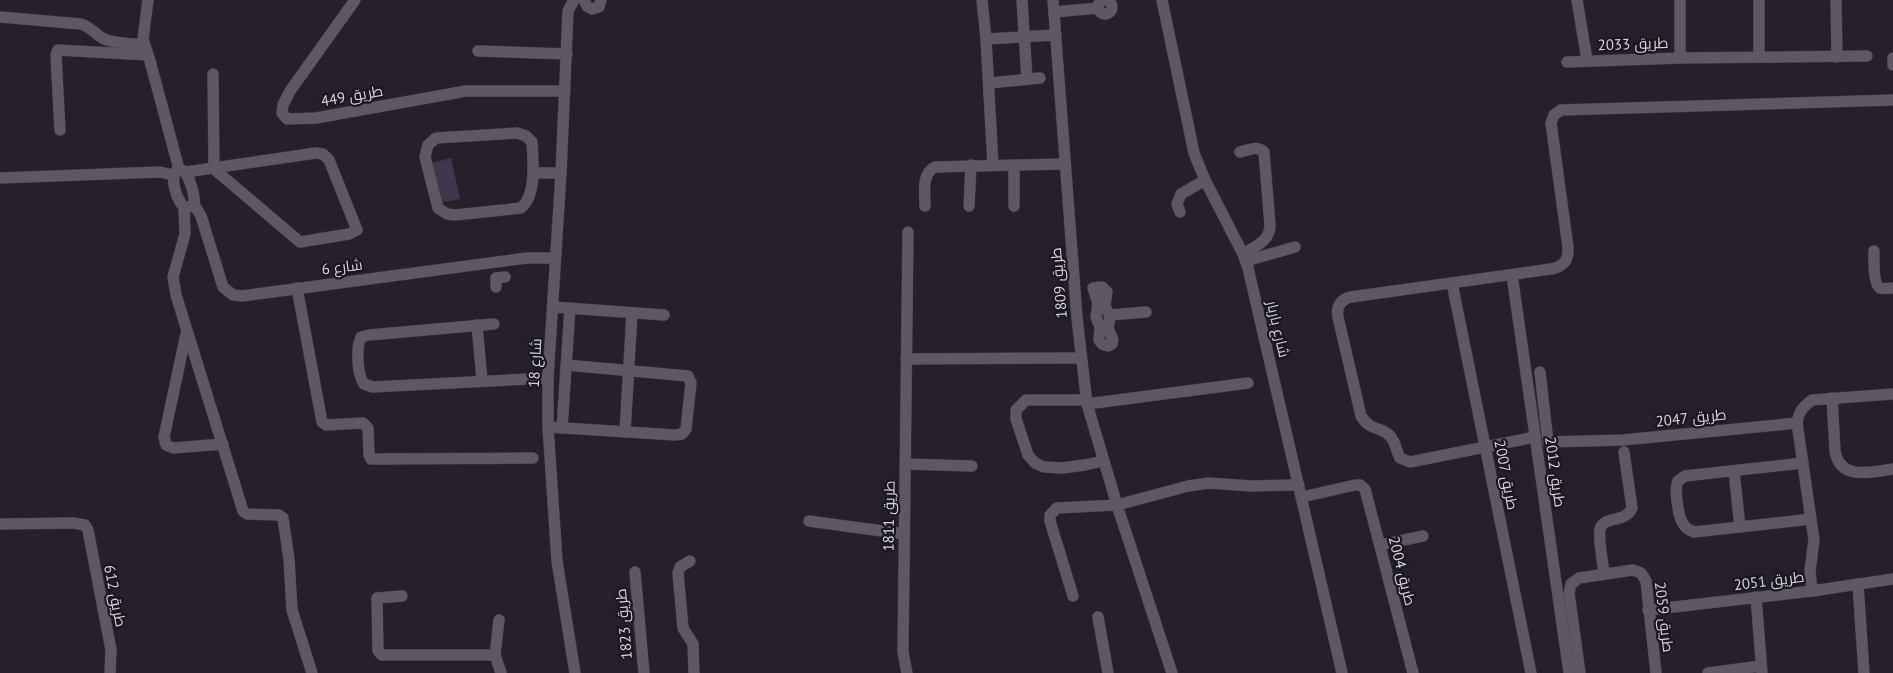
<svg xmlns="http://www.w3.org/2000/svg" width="1893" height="673" font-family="'PT Sans',Cairo,sans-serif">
  <rect width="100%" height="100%" fill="#252029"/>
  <path fill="#42364d" d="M451,158L460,199L439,203L432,163Z"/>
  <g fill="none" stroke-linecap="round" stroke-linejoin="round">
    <g stroke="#3e3b42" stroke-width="12">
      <g id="minor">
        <circle cx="1105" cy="7" r="7"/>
        <path d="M148,0L143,39L150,61L179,169"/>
        <path d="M355,0L290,91L283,105L282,113L287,119L316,118L466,91H565"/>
        <path d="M574,0L568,11L561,173L548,378V427L557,561L575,673"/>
        <path d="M584,0L587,6L592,9L599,7L601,0"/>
        <path d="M982,0L986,39L993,165"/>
        <path d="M1022,0L1027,79"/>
        <path d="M1053,0L1077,318L1087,404L1117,505L1172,673"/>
        <path d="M1162,0L1194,153L1205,180L1243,254L1248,268L1342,673"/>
        <path d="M1577,0L1587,60"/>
        <path d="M1836,0L1837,57"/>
        <path d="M1054,12L1098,8"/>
        <path d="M0,17L81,24C91,27 96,35 104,39C116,44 131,43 144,45"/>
        <path d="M986,39L1056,35"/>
        <path d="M478,51L567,54"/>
        <path d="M1759,57V0"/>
        <path d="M1680,58V0"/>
        <path d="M1567,62L1680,58L1867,56"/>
        <path d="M1893,65V58"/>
        <path d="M989,83L1040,78"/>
        <path d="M60,130L56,55L58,50L148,55"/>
        <path d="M517,133L526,136L532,142C533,160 537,195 521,208L455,215L447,214L438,208L425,157L428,145L436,138Z"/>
        <path d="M1240,152C1248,150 1258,145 1264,152L1270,225C1270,241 1256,246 1243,254"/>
        <path d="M1014,165V206"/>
        <path d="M177,170L184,171C190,178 195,195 194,204L189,207H184C177,200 169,178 177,170Z"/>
        <path d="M186,172L316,153L323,154L329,160L357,230L349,234L300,242L214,169L213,74"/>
        <path d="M534,173H561"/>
        <path d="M0,178L160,172L173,175"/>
        <path d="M194,204L201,216L223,287L233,295L242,296L527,258H555"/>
        <path d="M925,206C925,193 921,174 935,167L1064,164"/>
        <path d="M969,206L971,165"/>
        <path d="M184,207L185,234L173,277L176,295L243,511L247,514L279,515L283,518L289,559L292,610L312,673"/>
        <path d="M1180,212L1177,204L1181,194L1205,180"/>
        <path d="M1874,251C1874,259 1873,284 1880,288C1884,289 1890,288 1893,288"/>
        <path d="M1246,261L1295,247"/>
        <path d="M1512,275L1569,673"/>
        <path d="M1452,283L1531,673"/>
        <path d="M496,287V278L505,277"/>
        <path d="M1102,287L1107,292L1105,306L1110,317L1108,328L1113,340L1112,344L1108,346L1102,344L1099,340L1100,327L1096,317L1098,303L1093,288Z"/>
        <path d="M297,288L322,422L326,425L363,423L368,428L369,455L371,459L533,458"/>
        <path d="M553,307L664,315"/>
        <path d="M1110,315L1146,312"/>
        <path d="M494,324L369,335L361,337C356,348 357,374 364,384L373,387L548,378"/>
        <path d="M477,325L482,380"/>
        <path d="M186,334L164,437L166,445L173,448L223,444"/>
        <path d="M906,359L1081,358"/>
        <path d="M1540,372L1548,442L1623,440L1797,423C1799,411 1803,407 1812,400L1893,394"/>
        <path d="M1832,398L1835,451C1840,481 1871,472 1893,469"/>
        <path d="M1086,400H1026L1016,410V419L1028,455L1035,463L1044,467L1062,468L1085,465L1103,461"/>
        <path d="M1087,404L1248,383"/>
        <path d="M1797,423L1814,540L1810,571L1812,591"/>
        <path d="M548,427L675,435L682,434L686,429L691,383L688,376L566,365"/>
        <path d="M562,428L570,308"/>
        <path d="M625,432L632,313"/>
        <path d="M1535,437L1410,462L1400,458C1396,451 1396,442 1390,436C1381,426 1371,432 1361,416L1338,317C1336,306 1341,299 1351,297L1551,269C1563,267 1569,260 1568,247L1551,123L1554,115L1561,110L1893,100"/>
        <path d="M1803,463L1685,476L1678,481C1674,489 1678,518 1684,525C1686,529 1690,530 1694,532L1811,519"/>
        <path d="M905,464L972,466"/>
        <path d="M1734,471L1740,527"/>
        <path d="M1302,497L1355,485H1360L1365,489L1413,673"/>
        <path d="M809,521L904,534"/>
        <path d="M0,524L73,523L85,525L88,530L111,650L110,673"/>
        <path d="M1380,545L1423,536"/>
        <path d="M690,561L680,567L678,573L683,628L693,644L694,673"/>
        <path d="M635,572L644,673"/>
        <path d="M1604,574C1603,562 1598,540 1600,529C1604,515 1625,524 1632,508L1624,452"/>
        <path d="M1858,584L1864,673"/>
        <path d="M402,596L377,598L378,651L382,655H495"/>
        <path d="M1073,596L1050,521V515L1057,508L1117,505L1188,486L1209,483L1251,486L1299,485"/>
        <path d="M1756,597L1762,673"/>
        <path d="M1648,610L1812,591L1893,579"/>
        <path d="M1098,617L1108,673"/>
        <path d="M499,620L495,655L501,673"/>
        <path d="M907,673L903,652L908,232"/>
        <path d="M1580,673L1569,593L1571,584L1579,578L1633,570L1641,573L1646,581L1656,673"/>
        <path d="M1708,673L1761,666"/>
      </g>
    </g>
    <use href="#minor" stroke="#5d5863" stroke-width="11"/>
  </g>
  <g text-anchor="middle" stroke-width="4.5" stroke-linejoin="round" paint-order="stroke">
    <g font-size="15" fill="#d8d5db" stroke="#1b1720">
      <text transform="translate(1633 44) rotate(-2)" y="5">طريق 2033</text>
      <text transform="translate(352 96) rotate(-10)" y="5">طريق 449</text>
      <text transform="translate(342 267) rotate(-7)" y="5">شارع 6</text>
      <text transform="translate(1059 283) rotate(-95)" y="5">طريق 1809</text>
      <text transform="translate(1278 329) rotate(77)" y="5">شارع باربار</text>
      <text transform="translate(535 363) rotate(-87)" y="5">شارع 18</text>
      <text transform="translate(1691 418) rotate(-6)" y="5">طريق 2047</text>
      <text transform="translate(1555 472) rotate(82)" y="5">طريق 2012</text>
      <text transform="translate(1506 475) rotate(79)" y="5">طريق 2007</text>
      <text transform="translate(889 516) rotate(-89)" y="5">طريق 1811</text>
      <text transform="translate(1402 571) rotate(76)" y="5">طريق 2004</text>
      <text transform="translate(1769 581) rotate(-7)" y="5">طريق 2051</text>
      <text transform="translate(115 596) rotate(79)" y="5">طريق 612</text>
      <text transform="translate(1664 617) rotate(83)" y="5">طريق 2059</text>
      <text transform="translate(624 624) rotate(-95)" y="5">طريق 1823</text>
    </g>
  </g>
</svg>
